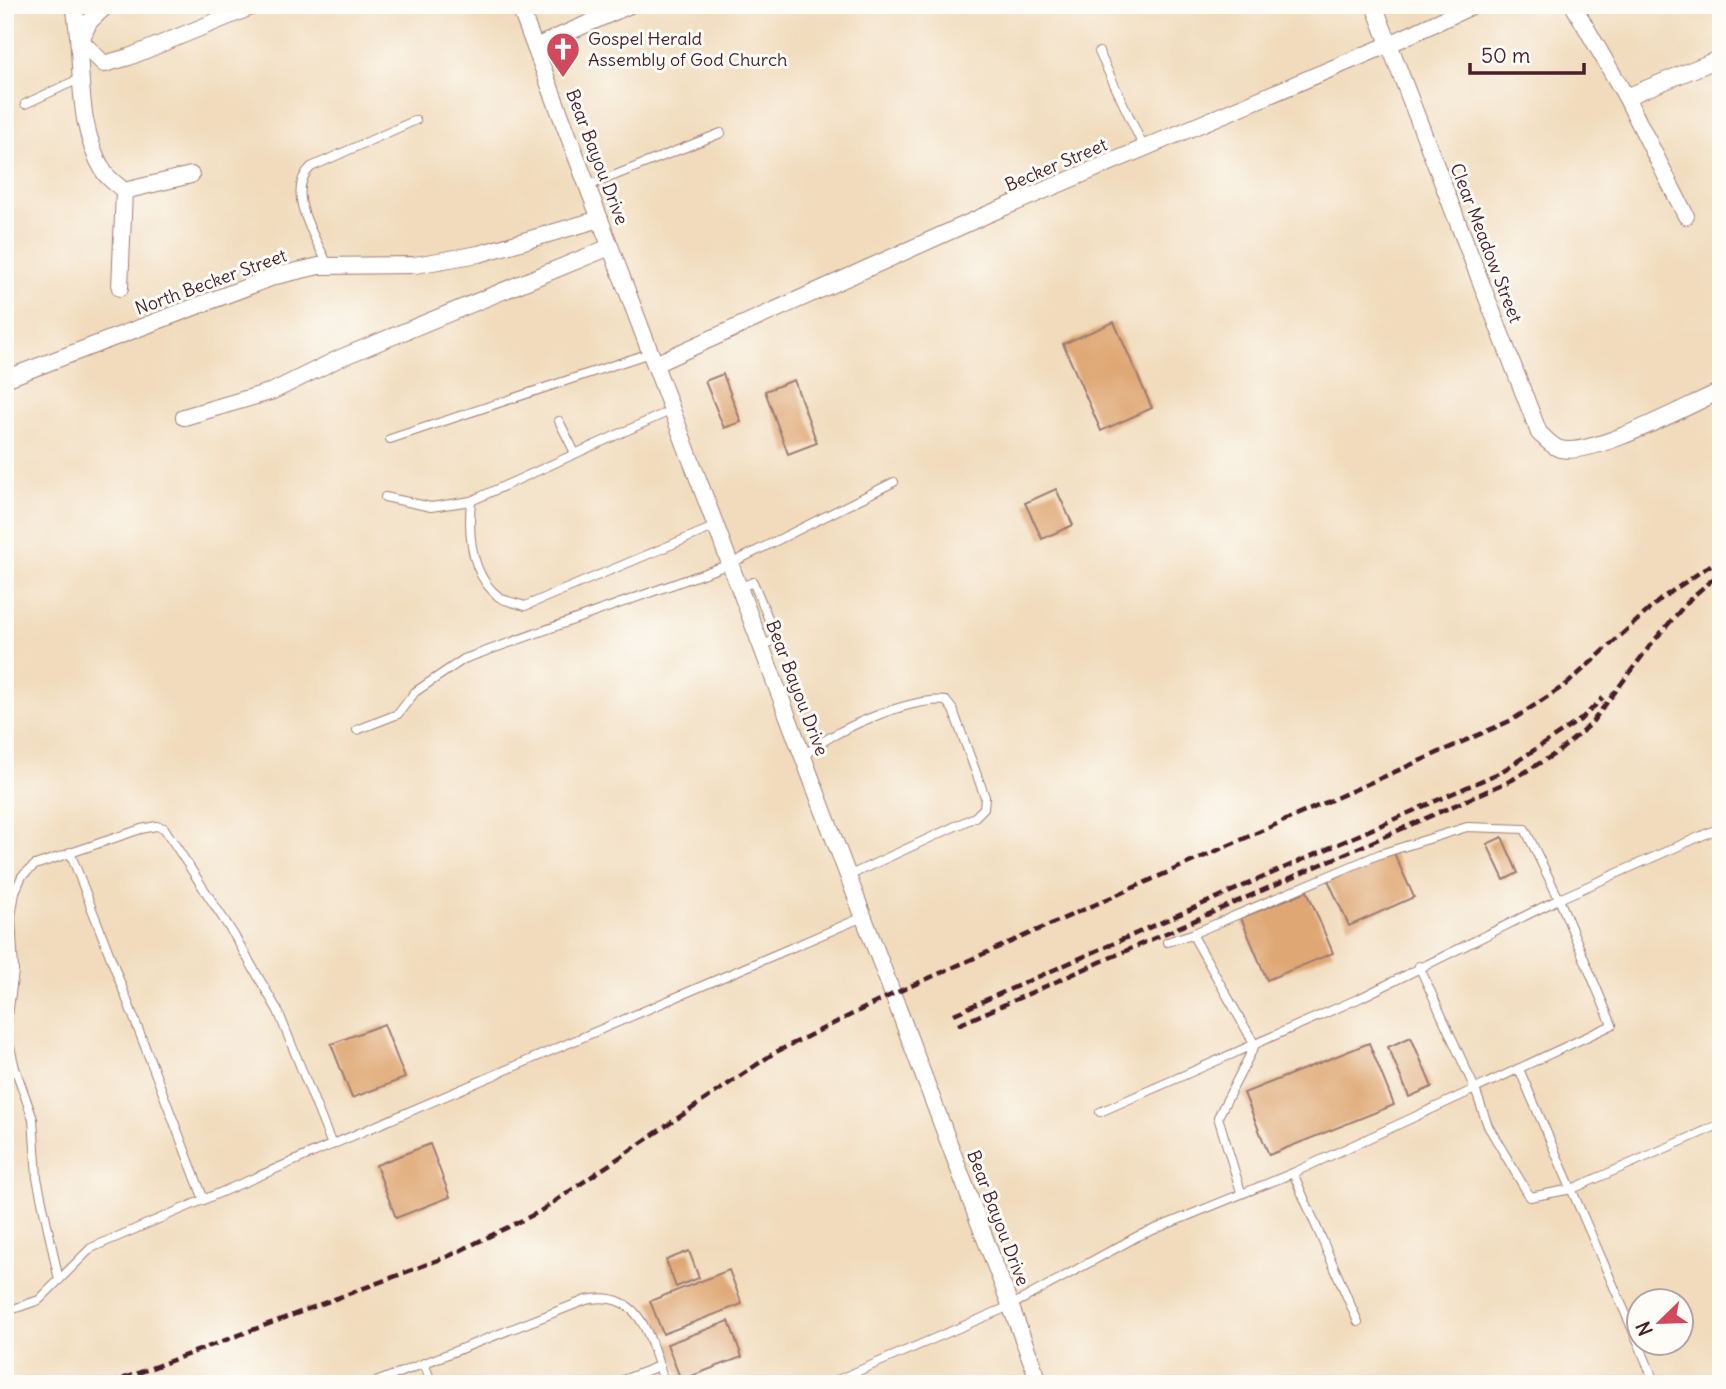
<svg xmlns="http://www.w3.org/2000/svg" width="1726" height="1389" font-family="Delius,sans-serif">
  <rect width="100%" height="100%" fill="#fdfcf7"/>
  <filter id="ink" filterUnits="userSpaceOnUse"><feTurbulence type="fractalNoise" baseFrequency=".0143" numOctaves="2"/><feDisplacementMap in="SourceGraphic" scale="14" xChannelSelector="R" yChannelSelector="G"/><feConvolveMatrix kernelMatrix="1 2 1 2 8 2 1 2 1" color-interpolation-filters="sRGB"/></filter>
  <filter id="wash" filterUnits="userSpaceOnUse"><feTurbulence type="fractalNoise" baseFrequency=".00686" numOctaves="4" result="noise"/><feDisplacementMap in="SourceGraphic" scale="28" xChannelSelector="R" yChannelSelector="G"/><feGaussianBlur stdDeviation="1.57" result="paint"/><feColorMatrix in="noise" values="0 0 0 0 0 0 0 0 0 0 0 0 0 0 0 0 0 1.4 0 .05"/><feComposite in="paint" operator="in"/></filter>
  <g filter="url(#wash)">
    <rect width="100%" height="100%" fill="#f1dbbc"/>
    <g id="blocks">
      <g fill="#dfa773">
        <path d="M1114,322L1152,408L1101,431L1063,344Z"/>
        <path d="M723,374L741,422L724,428L705,381Z"/>
        <path d="M794,380L817,443L788,454L765,391Z"/>
        <path d="M1056,489L1073,525L1042,539L1025,503Z"/>
        <path d="M1502,837L1518,873L1504,880L1487,844Z"/>
        <path d="M1393,851L1414,897L1349,926L1328,880Z"/>
        <path d="M1307,891L1333,953L1267,980L1241,918Z"/>
        <path d="M384,1024L405,1078L352,1098L331,1044Z"/>
        <path d="M1411,1037L1432,1087L1409,1097L1388,1047Z"/>
        <path d="M1369,1043L1394,1105L1269,1155L1244,1093Z"/>
        <path d="M430,1144L450,1197L396,1218L376,1165Z"/>
        <path d="M689,1251L699,1278L676,1287L666,1260Z"/>
        <path d="M729,1270L742,1304L663,1334L650,1301Z"/>
        <path d="M729,1321L742,1357L681,1380L667,1344Z"/>
      </g>
    </g>
  </g>
  <g filter="url(#ink)">
    <use href="#blocks" fill-opacity="0" stroke="#9e7d74" stroke-width="2"/>
    <g fill="none" stroke-linecap="round" stroke-linejoin="round">
      <g stroke="#9e7d74" stroke-width="10">
        <g id="lane">
          <path d="M1099,52L1144,148"/>
          <path d="M25,104L81,78"/>
          <path d="M588,186L721,133"/>
          <path d="M328,265C316,238 284,192 311,167L416,120"/>
          <path d="M559,421L575,453"/>
          <path d="M390,439L650,353"/>
          <path d="M385,497L431,507L471,501L672,410"/>
          <path d="M471,501C468,534 471,575 499,597C506,602 518,603 525,606L716,526"/>
          <path d="M739,588L753,582L777,639L761,646"/>
          <path d="M357,730L398,714L415,692L464,659L730,564L894,482"/>
          <path d="M803,757C827,732 912,696 946,701L953,710L985,797L984,808L975,817L848,876"/>
          <path d="M70,852L204,1200"/>
          <path d="M1192,934L1380,854L1467,827L1525,829L1559,899L1612,1025L1475,1089L1488,1126L1530,1197L1572,1189L1721,1124"/>
          <path d="M1167,942L1192,934L1255,1045L1218,1117L1241,1192"/>
          <path d="M1519,1069L1638,1342"/>
          <path d="M1100,1112L1360,998L1559,899L1717,829L1721,837"/>
          <path d="M1293,1173L1358,1322"/>
          <path d="M59,1280L37,1178L33,1119L15,1068L6,1031L14,971L11,917L15,892L22,876L35,865L141,829L156,826L164,828L234,935L278,1011L332,1145"/>
          <path d="M5,1312L39,1300L91,1248L863,917"/>
          <path d="M1639,1344L1655,1384"/>
          <path d="M424,1363L432,1384"/>
          <path d="M371,1384L586,1300C643,1288 650,1341 665,1384"/>
          <path d="M613,1384L659,1366"/>
          <path d="M828,1384L1010,1306L1138,1236L1293,1173L1475,1089L1419,966"/>
        </g>
      </g>
      <g stroke="#9e7d74" stroke-width="18">
        <g id="street">
          <path d="M74,5C85,61 73,121 104,172C108,179 118,185 124,191L191,175"/>
          <path d="M519,5L1040,1384"/>
          <path d="M1374,5L1539,433C1545,438 1552,447 1560,449C1594,457 1686,406 1721,391"/>
          <path d="M1573,5L1626,97L1686,216"/>
          <path d="M81,41L104,64L129,57L256,5"/>
          <path d="M81,41L89,22L107,5"/>
          <path d="M535,47L630,5"/>
          <path d="M1626,97L1721,58"/>
          <path d="M120,288L124,191"/>
          <path d="M655,364L986,215L1390,44L1474,5"/>
          <path d="M5,379L276,276L319,266L415,265L479,254L600,219"/>
          <path d="M184,417L273,391L340,358L610,247"/>
        </g>
      </g>
      <use href="#lane" stroke="#fff" stroke-width="8"/>
      <use href="#street" stroke="#fff" stroke-width="16"/>
      <g stroke="#4a1f2b" stroke-width="4.5" stroke-dasharray="10 5" stroke-linecap="butt">
        <path d="M954,1014L1501,772L1580,720L1603,698"/>
        <path d="M958,1025L1512,780L1558,752L1590,725L1652,643L1691,598L1721,572"/>
        <path d="M109,1384L449,1256L539,1212L774,1053L893,994L1512,720L1567,684L1662,598L1721,558"/>
      </g>
    </g>
  </g>
  <defs>
    <g id="church-pin" transform="scale(1.75)"><path d="M0 17L-7.5 6A9.5 9.5 0 1 1 7.5 6Z" fill="#d1495b" stroke="#fdfcf7"/><path d="M-1.2-6h2.4v3.5h3.3v2.4h-3.3V6h-2.4V-.1h-3.3v-2.4h3.3Z" fill="#fff"/></g>
  </defs>
  <g fill-rule="evenodd">
    <use href="#church-pin" x="563" y="49"/>
  </g>
  <g text-anchor="middle" stroke-width="6" stroke-linejoin="round" paint-order="stroke">
    <g font-size="18" fill="#4a1f2b" stroke="#fdfcf7" text-anchor="start">
      <text x="588" y="45">Gospel Herald<tspan x="588" dy="21">Assembly of God Church</tspan></text>
    </g>
    <g font-size="18" fill="#4a1f2b" stroke="#fdfcf7">
      <text transform="translate(597 157) rotate(69)" y="6">Bear Bayou Drive</text>
      <text transform="translate(1056 165) rotate(-23)" y="6">Becker Street</text>
      <text transform="translate(1486 243) rotate(69)" y="6">Clear Meadow Street</text>
      <text transform="translate(211 282) rotate(-20)" y="6">North Becker Street</text>
      <text transform="translate(797 688) rotate(69)" y="6">Bear Bayou Drive</text>
      <text transform="translate(998 1218) rotate(69)" y="6">Bear Bayou Drive</text>
    </g>
  </g>
  <rect width="1726" height="1389" fill="none" stroke="#fdfcf7" stroke-width="28"/>
  <g transform="translate(1660 1322) rotate(247)"><circle r="33" fill="#fdfcf7" stroke="#b5a4a5" stroke-width="2"/>
  <path d="M0-5L12 26L0 18L-12 26Z" fill="#d1495b"/>
  <text y="-10" font-size="19" font-weight="bold" text-anchor="middle" fill="#4a1f2b">N</text>
  </g>
  <path d="M1470 63v10h114v-10" fill="none" stroke="#4a1f2b" stroke-width="3.5"/>
  <text x="1481" y="63" font-size="21" fill="#4a1f2b" stroke="#fdfcf7" stroke-width="5" paint-order="stroke">50 m</text>
</svg>
